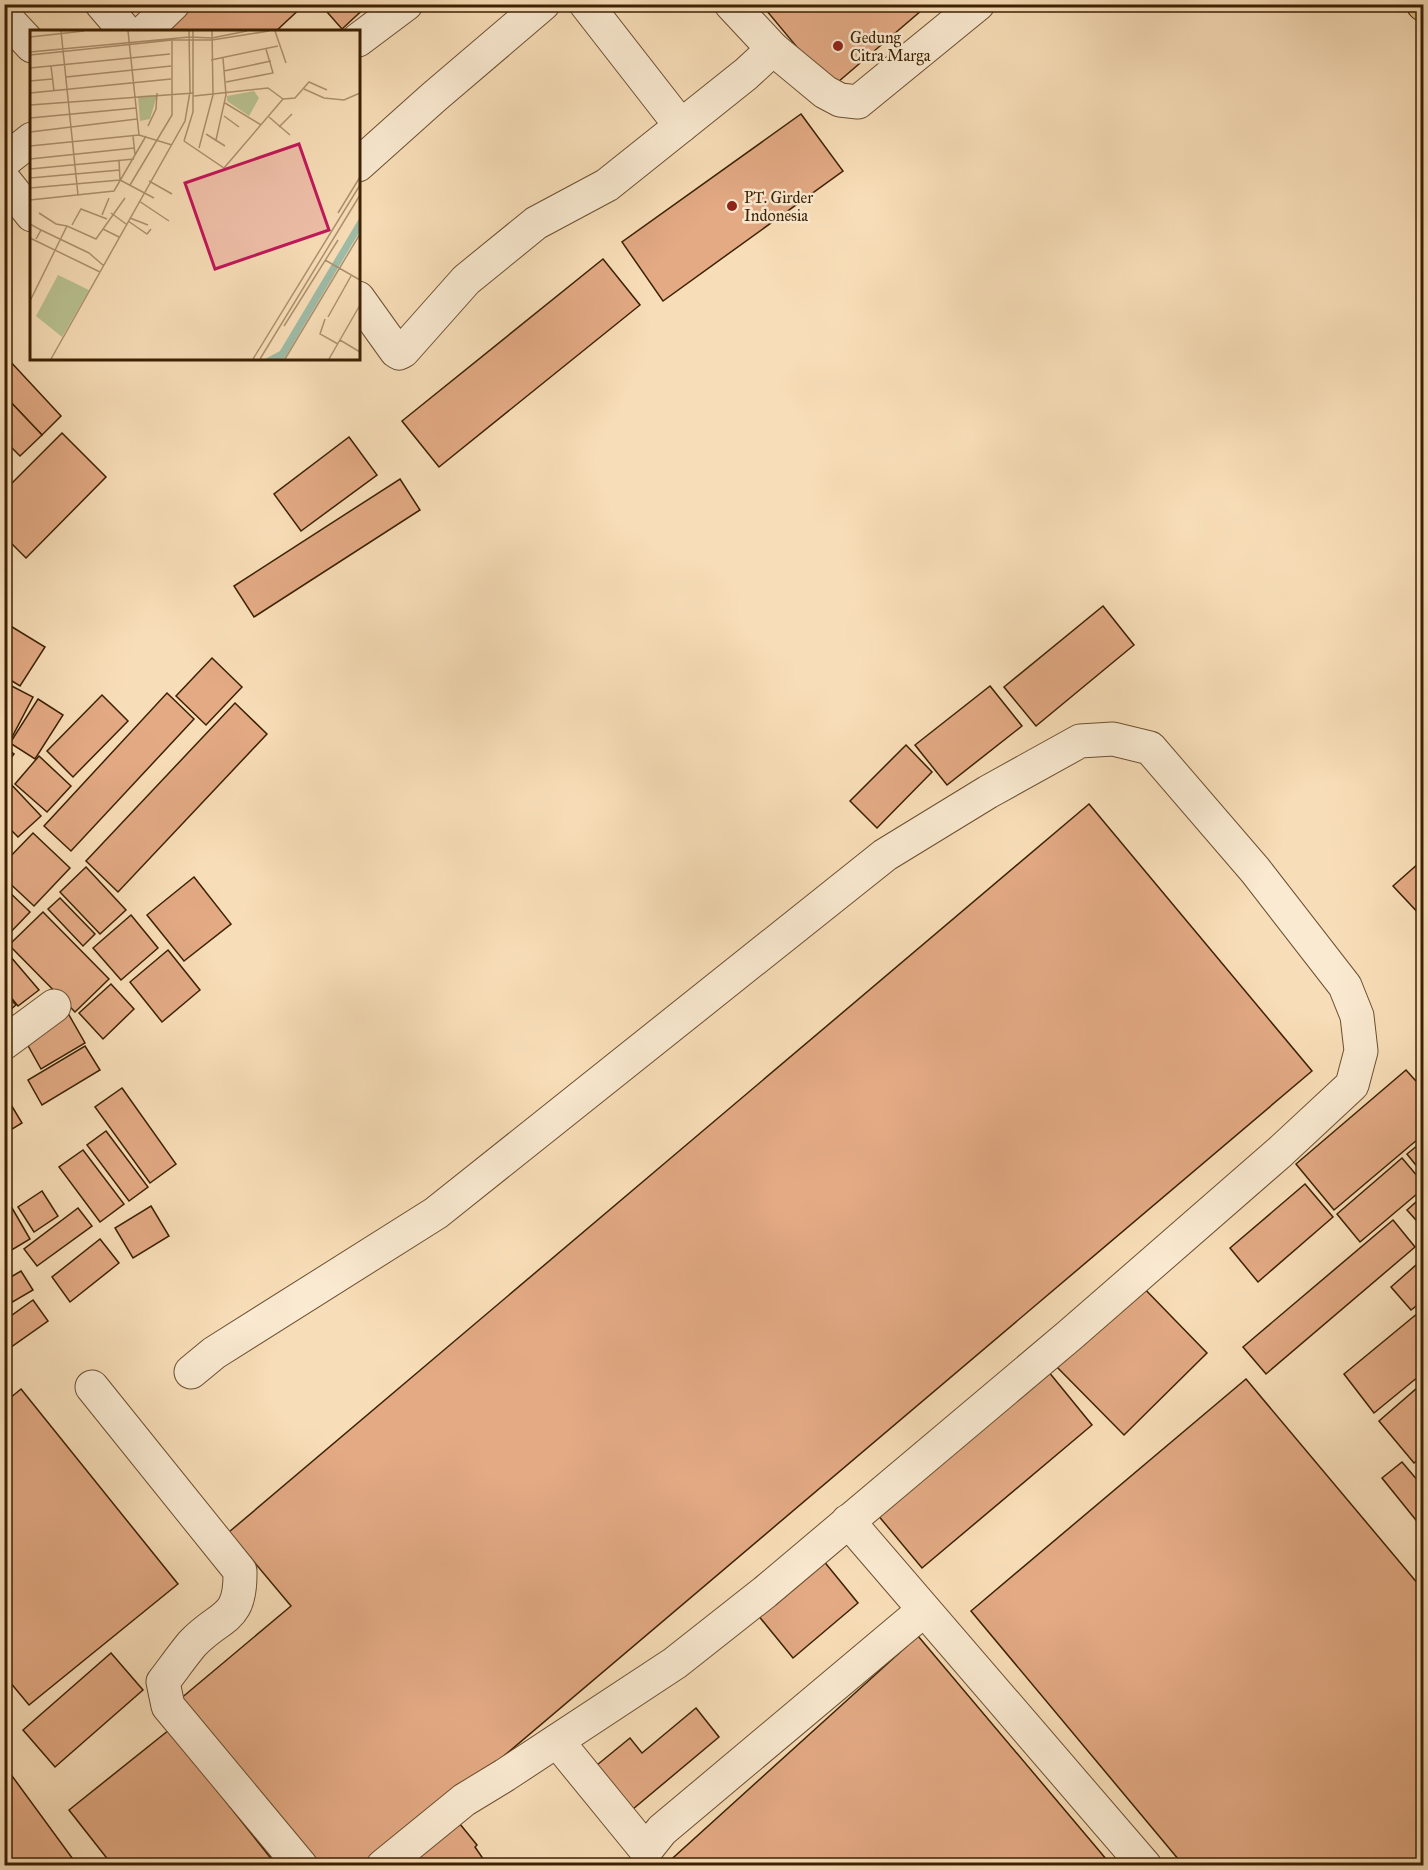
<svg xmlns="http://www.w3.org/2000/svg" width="1428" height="1870" font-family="'IM FELL Great Primer',serif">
  <rect width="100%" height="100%" fill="#f8deb8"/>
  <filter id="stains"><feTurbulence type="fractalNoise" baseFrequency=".00333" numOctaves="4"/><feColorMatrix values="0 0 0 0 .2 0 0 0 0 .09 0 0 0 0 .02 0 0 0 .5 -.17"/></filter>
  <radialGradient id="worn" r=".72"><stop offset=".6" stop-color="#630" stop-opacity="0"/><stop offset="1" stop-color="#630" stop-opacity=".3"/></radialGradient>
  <g fill="#e3aa84" stroke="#3c2103" stroke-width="1.5">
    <path d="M110,4H141L124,20Z"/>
    <path d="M195,4H305L275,32H166Z"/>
    <path d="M320,4H369L342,29Z"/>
    <path d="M761,4H929L831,88Z"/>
    <path d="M801,114L843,171L663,301L622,242Z"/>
    <path d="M603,259L640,305L439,467L402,421Z"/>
    <path d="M8,359L61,416L42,435L4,395V362Z"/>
    <path d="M4,395L42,435L20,456L4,440Z"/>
    <path d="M62,433L106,477L26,558L4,536V491Z"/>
    <path d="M349,437L377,475L301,531L274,494Z"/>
    <path d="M400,479L420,510L254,617L234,586Z"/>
    <path d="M1103,606L1134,645L1036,726L1004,687Z"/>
    <path d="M4,622L45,647L20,686L4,676Z"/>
    <path d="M212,658L242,687L206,725L176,696Z"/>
    <path d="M4,682L33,697L11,739L4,736Z"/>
    <path d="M990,686L1022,726L947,785L915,745Z"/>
    <path d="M167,693L194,719L71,851L44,826Z"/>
    <path d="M102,695L128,721L73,777L47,751Z"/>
    <path d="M38,699L63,715L35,759L10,743Z"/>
    <path d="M235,703L267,734L118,892L86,861Z"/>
    <path d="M906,745L932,772L877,828L850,801Z"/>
    <path d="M4,747L14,754L4,767Z"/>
    <path d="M39,756L71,786L47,812L15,784Z"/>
    <path d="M7,780L41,816L18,837L4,823V782Z"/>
    <path d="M1089,804L1312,1071L374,1866H306L173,1705L291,1606L229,1532Z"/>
    <path d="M33,833L70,868L34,906L4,878V863Z"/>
    <path d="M1419,863L1424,868V919L1393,886Z"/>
    <path d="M86,867L126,910L100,934L60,892Z"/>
    <path d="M194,877L231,924L184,961L147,915Z"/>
    <path d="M4,887L30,912L6,937L4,935Z"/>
    <path d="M60,898L95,934L83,946L48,909Z"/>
    <path d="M43,912L109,979L75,1012L9,945Z"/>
    <path d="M131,915L158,948L121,980L93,948Z"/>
    <path d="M4,949L39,990L18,1006L4,989Z"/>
    <path d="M168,950L200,990L162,1022L130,982Z"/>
    <path d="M111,984L134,1009L103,1039L79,1013Z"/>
    <path d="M4,992L16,1005L4,1015Z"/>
    <path d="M65,1008L85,1043L41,1069L21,1033Z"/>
    <path d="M85,1046L100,1070L42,1105L28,1080Z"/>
    <path d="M1406,1070L1424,1090V1134L1334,1210L1296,1164Z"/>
    <path d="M122,1088L176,1164L150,1183L95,1107Z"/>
    <path d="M4,1093L22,1123L4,1134Z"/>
    <path d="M106,1131L148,1187L129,1201L87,1145Z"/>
    <path d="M1424,1140V1174H1423L1407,1154Z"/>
    <path d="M83,1150L124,1204L100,1222L59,1167Z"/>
    <path d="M1402,1158L1424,1184V1188L1360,1242L1337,1214Z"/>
    <path d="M1305,1184L1333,1217L1258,1282L1230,1248Z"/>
    <path d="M42,1191L58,1216L34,1232L18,1207Z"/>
    <path d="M1424,1195V1229L1407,1210Z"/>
    <path d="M151,1206L169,1236L133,1258L115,1228Z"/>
    <path d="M12,1208L30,1239L10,1251L4,1242V1212Z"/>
    <path d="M78,1208L92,1226L37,1266L24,1249Z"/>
    <path d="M1393,1220L1415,1247L1266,1374L1243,1347Z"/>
    <path d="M100,1239L119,1263L70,1302L52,1277Z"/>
    <path d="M1424,1258V1300L1411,1310L1391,1287Z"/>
    <path d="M21,1271L33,1290L4,1307V1281Z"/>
    <path d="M1135,1279L1207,1353L1124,1435L1052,1362Z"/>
    <path d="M33,1300L48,1321L4,1352V1321Z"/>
    <path d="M1424,1308V1372L1374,1413L1344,1374Z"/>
    <path d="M1048,1371L1092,1425L922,1568L877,1514Z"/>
    <path d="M1246,1379L1424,1591V1866H1184L971,1611Z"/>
    <path d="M1424,1382V1455L1414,1463L1379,1421Z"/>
    <path d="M21,1389L178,1584L29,1705L4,1675V1403Z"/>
    <path d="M1402,1462L1424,1488V1530L1382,1478Z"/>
    <path d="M818,1554L858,1603L793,1658L753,1609Z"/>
    <path d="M918,1636L1112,1866H664Z"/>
    <path d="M111,1653L143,1690L55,1767L23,1730Z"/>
    <path d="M696,1708L719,1737L633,1809L597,1765L630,1738L642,1753Z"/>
    <path d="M169,1730L277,1866H113L69,1810Z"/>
    <path d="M4,1765L78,1866H4Z"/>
    <path d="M451,1813L477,1845L475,1847L488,1866H389Z"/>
  </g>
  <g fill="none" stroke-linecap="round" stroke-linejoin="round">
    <g stroke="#6b5030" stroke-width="35">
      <g id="minor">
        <path d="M102,4L126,32"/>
        <path d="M586,4L681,126"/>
        <path d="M731,4L773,49L825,92L840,100L858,102L978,4"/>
        <path d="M4,16L32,46"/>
        <path d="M144,32L173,4"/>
        <path d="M358,40L406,4"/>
        <path d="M4,161L32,139"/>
        <path d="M358,165L434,97L543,4"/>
        <path d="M4,180L32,215"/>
        <path d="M358,298L396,351L399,353L403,351L466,280L536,223L607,185L746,74L773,49"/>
        <path d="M4,1043L54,1006"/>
        <path d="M191,1372L214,1353L436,1213L885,855L988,792L1080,741L1113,739L1150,748L1255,870L1345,986L1357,1016L1361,1051L1352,1085L1280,1152L1070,1335L765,1592L675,1663L505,1775L464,1800L383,1866"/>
        <path d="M92,1387L240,1571C241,1622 221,1613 192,1644C182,1656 173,1669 163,1682L168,1706L301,1866"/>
        <path d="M848,1521L1145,1866"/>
        <path d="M557,1741L646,1850L662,1830L924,1610"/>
      </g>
    </g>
    <g stroke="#3c2103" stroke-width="35">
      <path id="highway" d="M1423,4L1424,5"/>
    </g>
    <use href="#minor" stroke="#faead1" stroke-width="33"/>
    <use href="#highway" stroke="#ecbf7c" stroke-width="33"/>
  </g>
  <g fill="#8f2418" stroke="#faead1" stroke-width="2">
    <circle cx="838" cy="46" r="6"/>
    <circle cx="732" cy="206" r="6"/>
  </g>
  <g text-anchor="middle" stroke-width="5" stroke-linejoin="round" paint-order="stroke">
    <g font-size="16" fill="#3c2103" stroke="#faead1" text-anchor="start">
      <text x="850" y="43">Gedung<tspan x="850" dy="18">Citra Marga</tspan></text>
      <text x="744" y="203">PT. Girder<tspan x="744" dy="18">Indonesia</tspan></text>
    </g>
  </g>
  <g transform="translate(30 30)">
    <rect width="330" height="330" fill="#f8deb8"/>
    <path d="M224,61L229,68L219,86L197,71V66ZM127,65L120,89L110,91L108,66ZM28,245L59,260L32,307L6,286Z" fill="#b9c292"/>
    <path d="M330,187V201L254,329H235L250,321Z" fill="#9fbda9"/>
    <path fill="none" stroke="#ad9270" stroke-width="1.5" d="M31,1L48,165M98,1L109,105M245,1L256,33M0,7L54,1M0,22L159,7L182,8L217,1M0,25L142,10H182L239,1M181,30L248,16M21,36L24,61M0,38L140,24M194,41L241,31M36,47L141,36M0,51L22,49M196,52L243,43L236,19M274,59L294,68L314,70L330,63M0,63L141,49M164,66L238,58L253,69M253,69L265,68L279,52L297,60M195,73L231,95M0,75L164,63M194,86L209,97M239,87L260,105M0,88L106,78M118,96L126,79L127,63M249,97L262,84M0,102L107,89M176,104L195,116M103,106L105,125M186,110L196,65L193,28M154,111L194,138L253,69M154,111L163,82V1M0,116L109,105L142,115M169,118L183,65L182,1M0,129L104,118M89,130L90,150L124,168M0,139L104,129M0,148L90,140M119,151L142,164M100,155L142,85V11M0,158L90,150M0,170L84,161L116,106M109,171L139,191M9,183L26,194L37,196M81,183L96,194M308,183L330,147M72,185L79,168M100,188L118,195M98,191L117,204L121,199M0,194L11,200L6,209M42,195L51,179L77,189M73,199L95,168M11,200L59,223L74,236M0,208L70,242M295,230L330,250M0,271L37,196L66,209L73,199L89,207M298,287L321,246M295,289L290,304L308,314M254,296L308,210M310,310L330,322M21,329L155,91L160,62L159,1M223,329L330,155M230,329L330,165M255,329L330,204M299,329L330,275"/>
    <path fill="#c2185b" fill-opacity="0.15" stroke="#c2185b" stroke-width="3" d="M269,114L299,200L185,239L155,153Z"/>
    <rect width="330" height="330" fill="none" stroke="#3c2103" stroke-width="3"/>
  </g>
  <rect width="1428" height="1870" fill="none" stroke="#f8deb8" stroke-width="24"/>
  <rect x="6" y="6" width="1416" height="1858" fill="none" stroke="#3c2103" stroke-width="3"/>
  <rect x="12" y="12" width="1404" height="1846" fill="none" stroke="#3c2103" stroke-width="1.5"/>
  <rect width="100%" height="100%" filter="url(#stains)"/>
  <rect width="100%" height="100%" fill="url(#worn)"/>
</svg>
